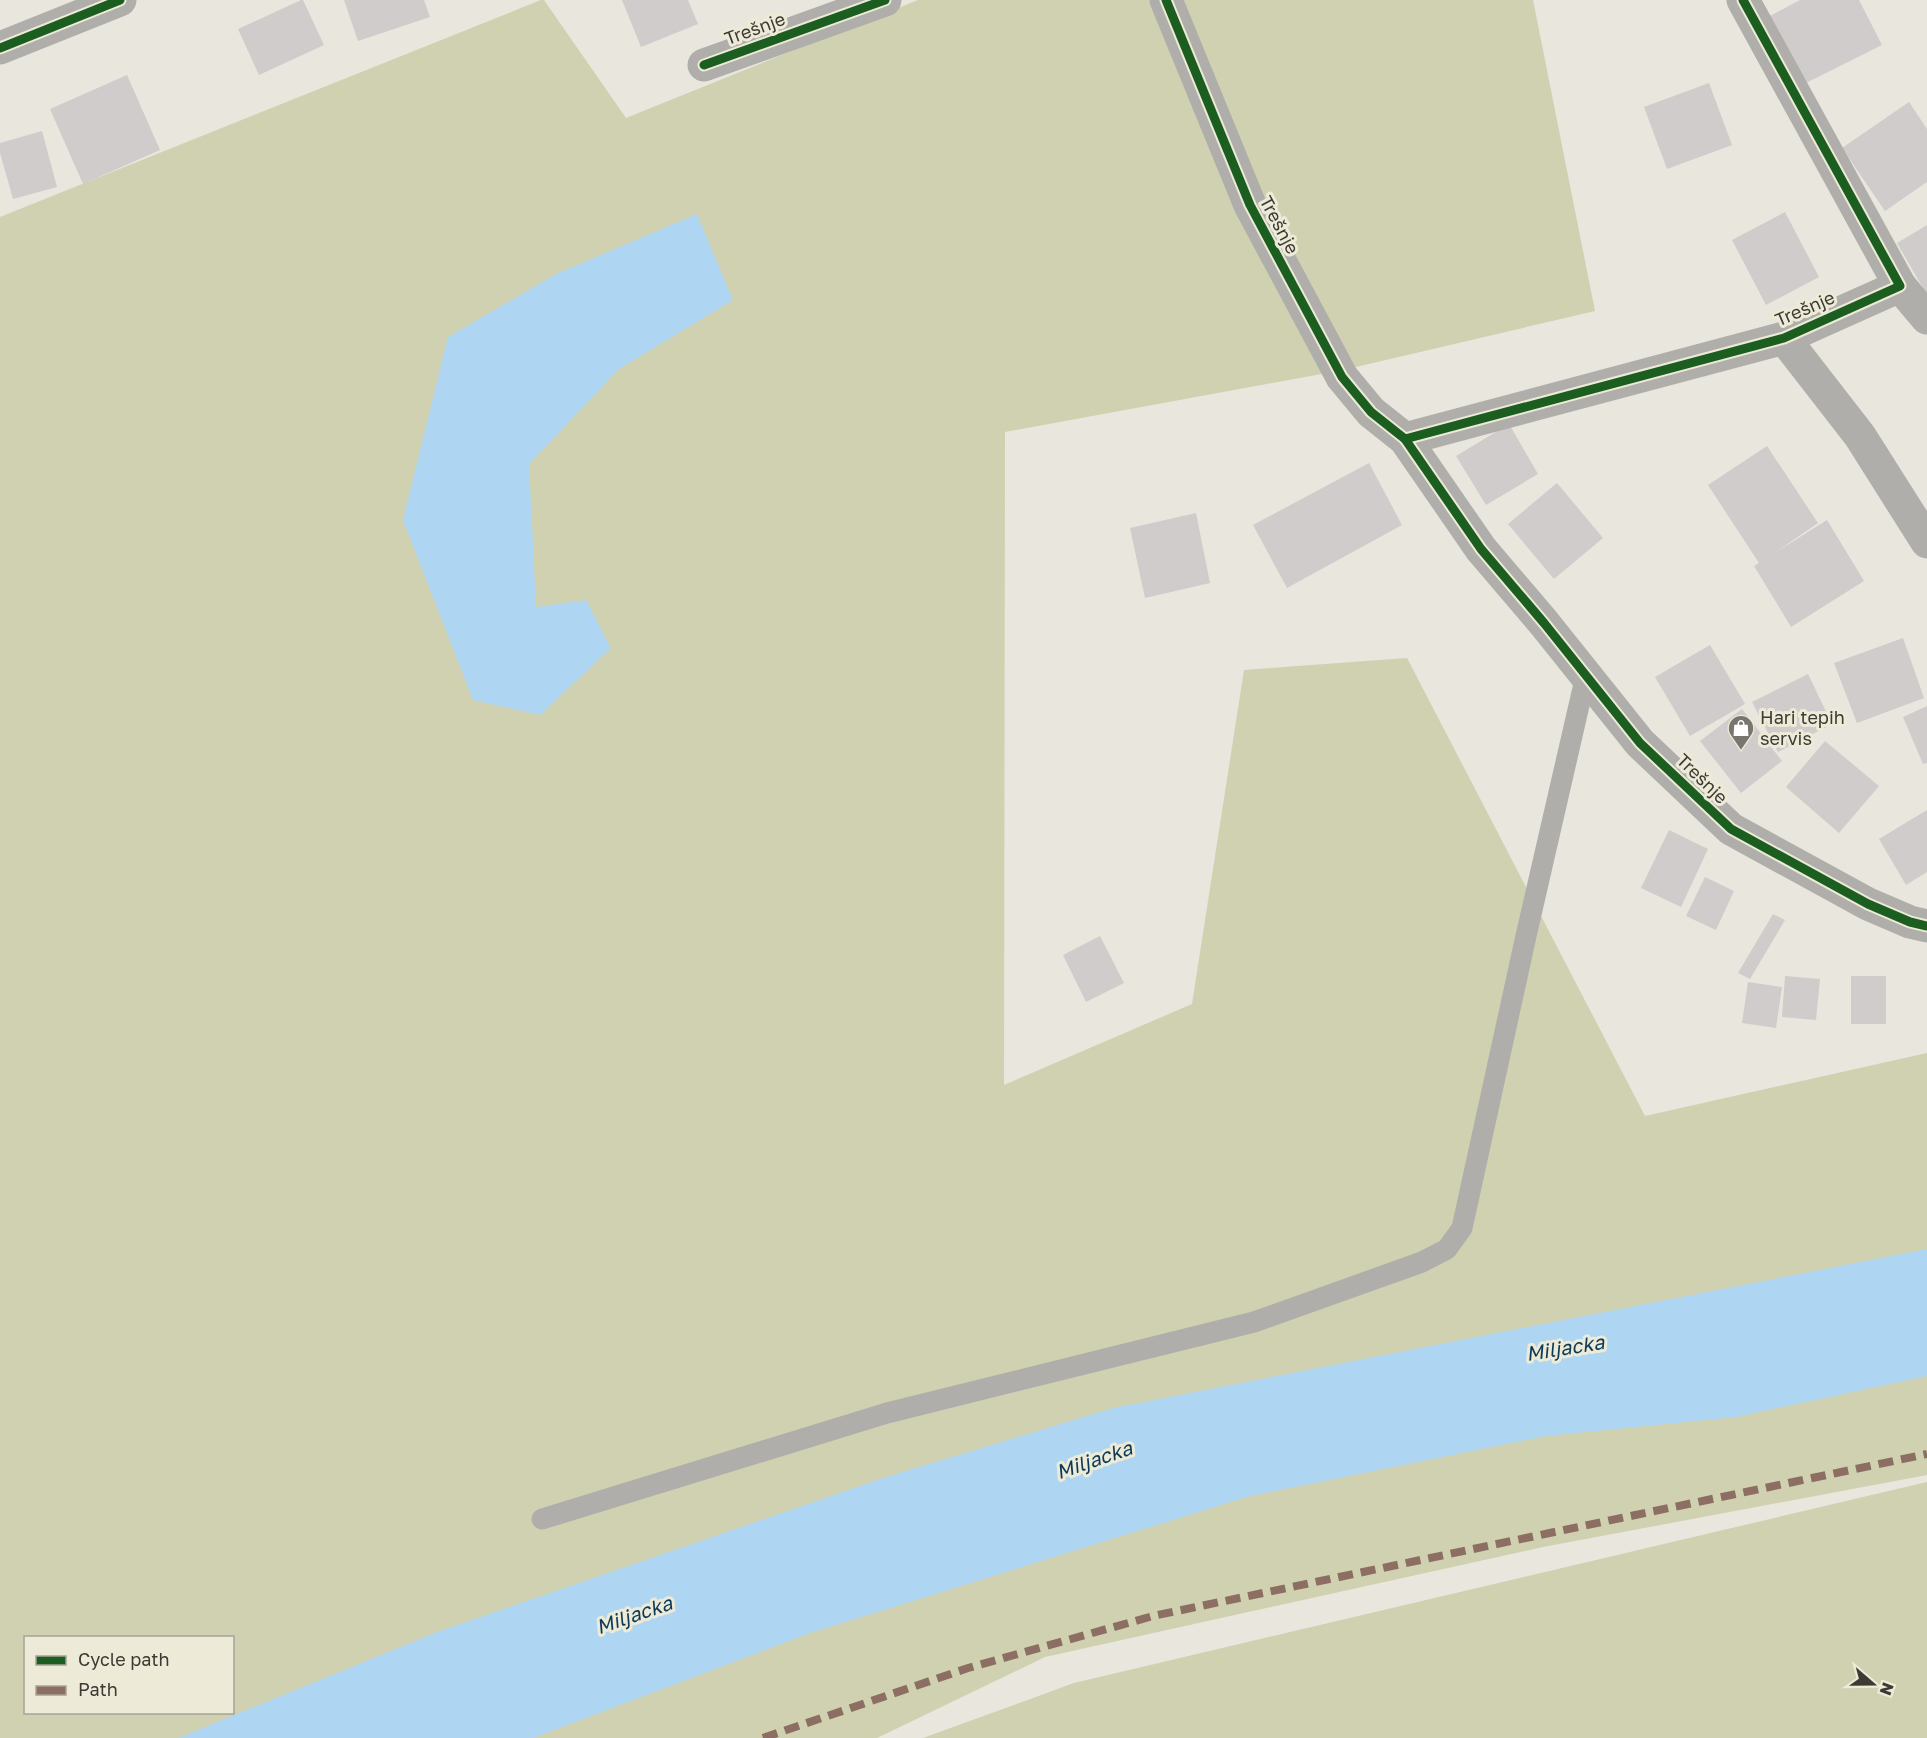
<svg xmlns="http://www.w3.org/2000/svg" width="1927" height="1738" font-family="'Golos Text',sans-serif">
  <rect width="100%" height="100%" fill="#e8e6dd"/>
  <g fill="#cfd1b0" fill-rule="evenodd">
    <path d="M541,0H544L626,118L918,0H1533L1595,311L1343,370L1005,432L1004,1085L1192,1004L1244,670L1407,658L1645,1116L1927,1053V1475L1543,1547L1045,1657L877,1738H0V217ZM26,1638H232V1712H26Z"/>
    <path d="M1927,1482V1738H923L1074,1683Z"/>
  </g>
  <g fill="#aed6f2">
    <path d="M697,214L733,300L619,369L529,464L536,607L586,600L611,648L540,715L473,700L403,520L448,337L556,274Z"/>
    <path d="M1927,1249V1376L1736,1417L1546,1436L1250,1496L810,1633L533,1738H178L437,1632L886,1477L1113,1408Z"/>
  </g>
  <g fill="#cfcccb">
    <path d="M301,0H303L324,45L259,75L238,29Z"/>
    <path d="M344,0H424L430,17L358,41Z"/>
    <path d="M622,0H688L698,24L641,47Z"/>
    <path d="M1800,0H1859L1882,45L1804,84L1770,16Z"/>
    <path d="M127,75L160,150L83,184L50,109Z"/>
    <path d="M1709,83L1732,145L1667,169L1644,107Z"/>
    <path d="M1909,102L1927,129V182L1885,211L1842,148Z"/>
    <path d="M42,131L57,187L13,199L0,153V143Z"/>
    <path d="M1785,212L1819,277L1766,305L1732,240Z"/>
    <path d="M1927,225V295L1897,243Z"/>
    <path d="M1509,424L1538,474L1486,505L1456,456Z"/>
    <path d="M1767,446L1818,523L1776,552L1827,520L1864,581L1791,627L1754,566L1759,563L1708,485Z"/>
    <path d="M1369,463L1402,525L1287,588L1253,525Z"/>
    <path d="M1557,483L1603,538L1554,579L1508,524Z"/>
    <path d="M1196,513L1210,583L1145,598L1130,528Z"/>
    <path d="M1903,638L1924,698L1857,723L1834,663Z"/>
    <path d="M1710,645L1745,704L1690,736L1655,677Z"/>
    <path d="M1808,674L1832,724L1778,752L1752,702Z"/>
    <path d="M1927,706V763L1923,764L1903,717Z"/>
    <path d="M1742,709L1782,761L1741,793L1700,741Z"/>
    <path d="M1825,741L1879,786L1839,833L1786,787Z"/>
    <path d="M1927,810V872L1906,885L1879,839Z"/>
    <path d="M1669,830L1708,849L1681,907L1641,888Z"/>
    <path d="M1705,877L1734,891L1716,930L1686,916Z"/>
    <path d="M1773,914L1785,920L1750,979L1738,973Z"/>
    <path d="M1100,936L1124,983L1086,1002L1063,955Z"/>
    <path d="M1785,976L1820,979L1816,1020L1782,1017Z"/>
    <rect x="1851" y="976" width="35" height="48"/>
    <path d="M1748,982L1782,987L1776,1028L1742,1023Z"/>
  </g>
  <g fill="none" stroke-linecap="round" stroke-linejoin="round">
    <path stroke="#b0aeab" stroke-width="21" d="M542,1519L887,1413L1254,1322L1422,1262L1447,1249L1462,1228L1526,936L1586,675"/>
    <g stroke="#b0aeab" stroke-width="33">
      <path d="M1166,0L1250,205L1342,377L1371,412L1405,439L1481,549L1544,623L1640,743L1731,829L1868,904L1910,922L1927,926"/>
      <path d="M0,48L120,0"/>
      <path d="M704,65L885,0"/>
      <path d="M1900,286L1927,318"/>
      <path d="M1784,338L1860,436L1927,542"/>
      <path d="M1405,439L1784,338L1900,286L1743,0"/>
    </g>
    <path stroke="#8d6e63" stroke-width="8" stroke-dasharray="15 8" stroke-linecap="butt" d="M763,1738L968,1668L1153,1616L1927,1454"/>
    <g stroke="#edead8" stroke-width="13">
      <g id="cycleway">
        <path d="M1166,0L1250,205L1342,377L1371,412L1405,439L1481,549L1544,623L1640,743L1731,829L1868,904L1910,922L1927,926"/>
        <path d="M0,48L120,0"/>
        <path d="M704,65L885,0"/>
        <path d="M1405,439L1784,338L1900,286L1743,0"/>
      </g>
    </g>
    <use href="#cycleway" stroke="#1b5e20" stroke-width="9"/>
  </g>
  <defs>
    <g id="shop-pin" transform="scale(1.35)"><path d="M0 17L-7.5 6A9.5 9.5 0 1 1 7.5 6Z" fill="#78766e" stroke="#edead8"/><path d="M-5-2.5h2.3a2.7 3.5 0 0 1 5.4 0H5L5.5 6h-11ZM-1.5-2.5h3a1.5 2.3 0 0 0-3 0Z" fill="#fff"/></g>
  </defs>
  <g fill-rule="evenodd">
    <use href="#shop-pin" x="1741" y="728"/>
  </g>
  <g text-anchor="middle" stroke-width="6" stroke-linejoin="round" paint-order="stroke">
    <g font-size="18" fill="#3c3a33" stroke="#edead8">
      <text transform="translate(755 29) rotate(-20)" y="6">Trešnje</text>
      <text transform="translate(1279 225) rotate(62)" y="6">Trešnje</text>
      <text transform="translate(1805 309) rotate(-23)" y="6">Trešnje</text>
      <text transform="translate(1702 779) rotate(44)" y="6">Trešnje</text>
    </g>
    <g font-size="18" fill="#3c3a33" stroke="#edead8" text-anchor="start">
      <text x="1760" y="724">Hari tepih<tspan x="1760" dy="21">servis</tspan></text>
    </g>
    <g font-size="20" font-style="italic" fill="#0d3a57" stroke="#edead8">
      <text transform="translate(1565 1348) rotate(-9)" y="7">Miljacka</text>
      <text transform="translate(1094 1460) rotate(-19)" y="7">Miljacka</text>
      <text transform="translate(634 1615) rotate(-19)" y="7">Miljacka</text>
    </g>
  </g>
  <rect x="24" y="1636" width="210" height="78" fill="#edead8" stroke="#a6a496" stroke-width="1.5"/>
  <rect x="36" y="1656" width="30" height="9" fill="#1b5e20" stroke="#a6a496" stroke-width="1.5"/>
  <text x="78" y="1666" font-size="18" fill="#3c3a33">Cycle path</text>
  <rect x="36" y="1686" width="30" height="9" fill="#8d6e63" stroke="#a6a496" stroke-width="1.5"/>
  <text x="78" y="1696" font-size="18" fill="#3c3a33">Path</text>
  <g transform="translate(1873 1684) rotate(110)" stroke="#edead8" stroke-width="4.5" paint-order="stroke">
  <path d="M0-4.5L10 22L0 15L-10 22Z" fill="#3c3a33"/>
  <text y="-9" font-size="16" font-weight="bold" text-anchor="middle" fill="#3c3a33">N</text>
  </g>
</svg>
